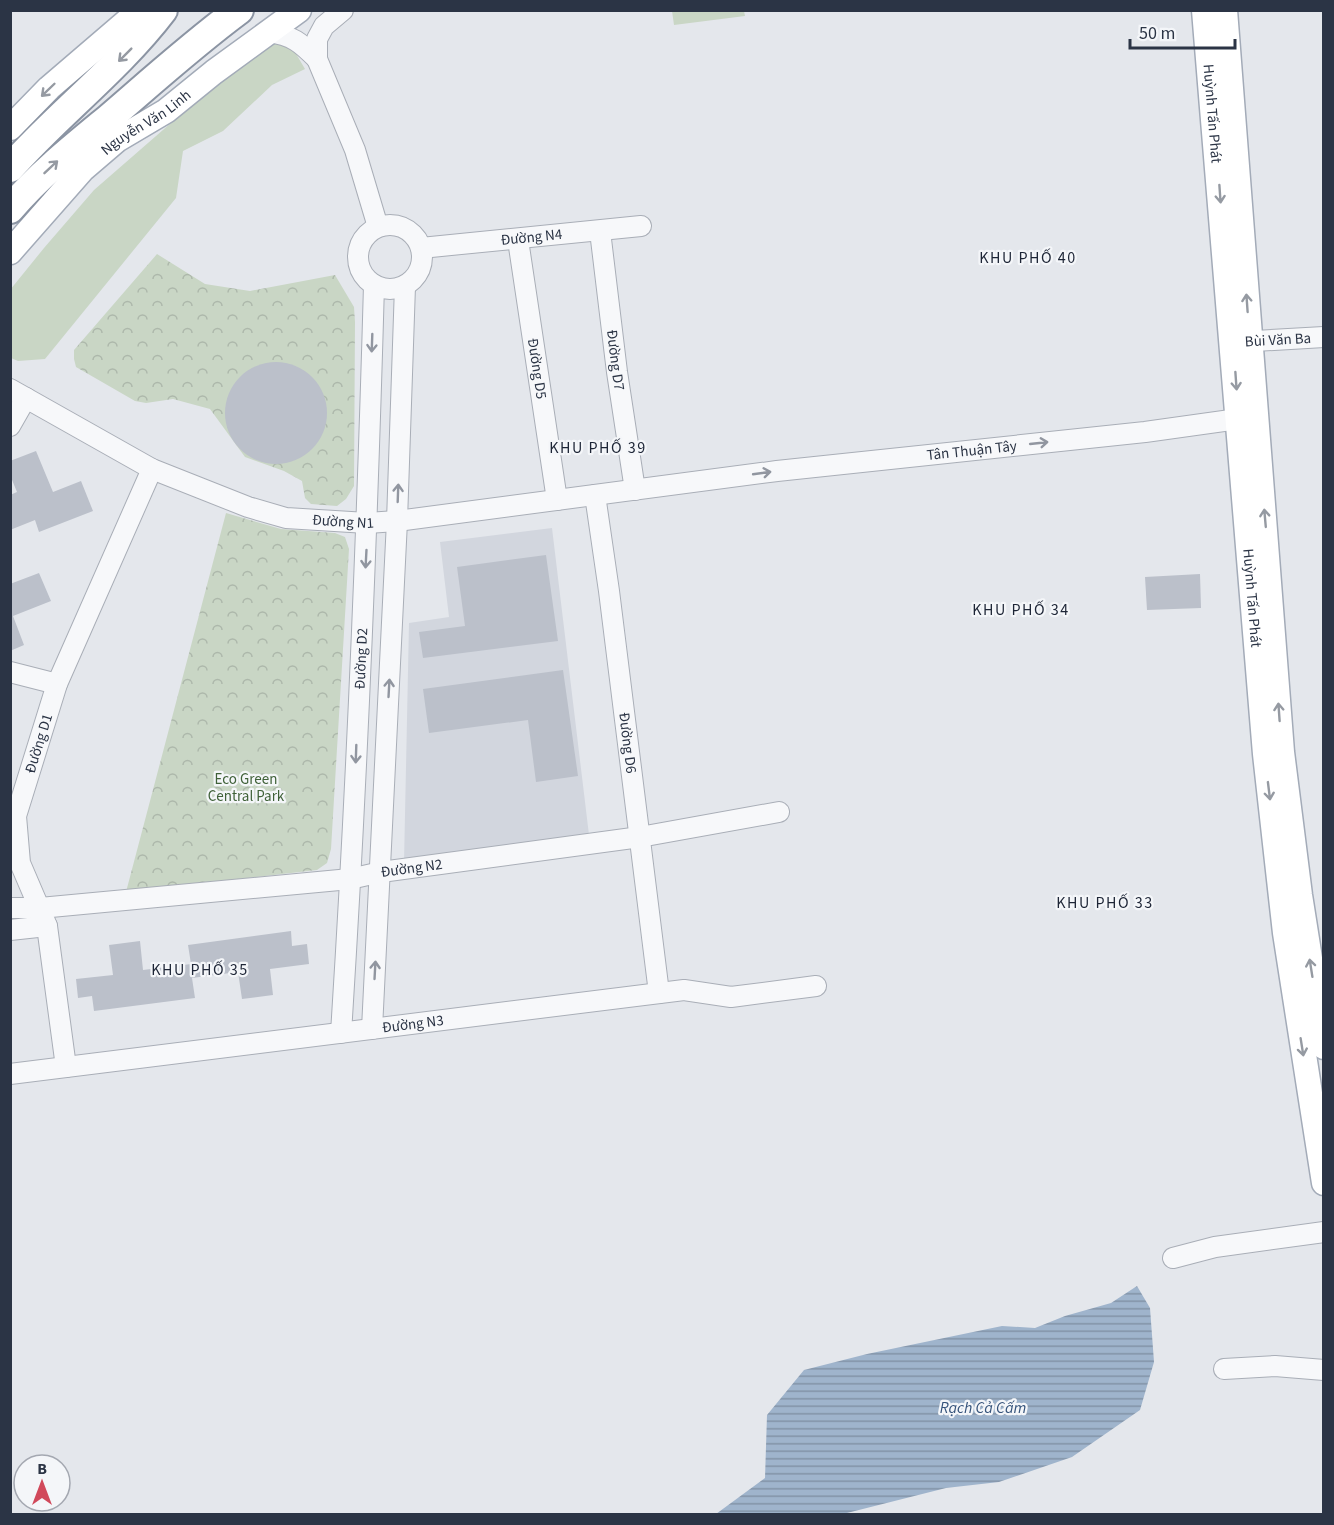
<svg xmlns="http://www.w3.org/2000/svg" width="1334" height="1525" font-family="'Source Sans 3',sans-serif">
  <defs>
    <pattern id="park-crowns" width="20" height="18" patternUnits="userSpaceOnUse" patternTransform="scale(1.5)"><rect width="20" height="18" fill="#c9d6c5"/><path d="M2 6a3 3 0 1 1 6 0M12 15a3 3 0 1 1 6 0" fill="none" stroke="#adb8ab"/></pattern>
    <pattern id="water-rules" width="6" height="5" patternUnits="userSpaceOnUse" patternTransform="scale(1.5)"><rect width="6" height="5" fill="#9fb4cc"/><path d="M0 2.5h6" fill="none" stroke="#8293a7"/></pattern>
  </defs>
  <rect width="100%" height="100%" fill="#e4e7ec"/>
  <path fill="#d2d6de" d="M552,528L589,835L404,863L409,623L449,617L440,542Z"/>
  <g fill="#c9d6c5">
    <path d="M672,11H744L745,16L674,25Z"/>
    <path d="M282,30L305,69L272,85L223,131L183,151L176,198L45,359L18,361L11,358L10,290L44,248L94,190L233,69Z"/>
  </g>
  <g fill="url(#park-crowns)">
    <path d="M157,254L205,284L250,291L335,275L354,307L355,322L354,486L346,499L337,506L311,504L305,498L302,481L284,471L245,457L210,409L173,399L146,403L135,401L76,367L74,359V350Z"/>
    <path d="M226,513L281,529L335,533L345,537L349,549L331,849L327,863L317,870L126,892Z"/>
  </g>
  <path fill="url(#water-rules)" d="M1137,1286L1150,1308L1154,1362L1140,1410L1072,1457L999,1482L946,1488L843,1514H716L765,1478L767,1415L804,1370L867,1354L1002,1326L1035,1328L1065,1316L1111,1303Z"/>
  <g fill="#bbc0ca">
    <circle cx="276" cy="413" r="51"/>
    <path d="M36,451L53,492L81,481L93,511L39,532L35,520L10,530V495L17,492L10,475V461Z"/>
    <path d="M546,555L558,641L423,658L419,632L465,626L457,567Z"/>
    <path d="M39,573L51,601L13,616L24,645L10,651V584Z"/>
    <path d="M1200,574L1201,608L1147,610L1145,577Z"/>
    <path d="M563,670L578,776L536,782L528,720L429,733L423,689Z"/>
    <path d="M291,931L292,946L307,944L309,964L270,969L273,995L242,999L238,972L192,978L195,998L94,1011L92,996L78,998L76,979L113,975L109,945L140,941L143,970L191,964L188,945Z"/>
  </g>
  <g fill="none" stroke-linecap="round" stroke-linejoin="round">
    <g stroke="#a9aeb7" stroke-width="22">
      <g id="minor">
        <path d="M343,10L324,26L317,39V59L355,150L378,227"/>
        <path d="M269,32C293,36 300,42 317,59"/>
        <circle cx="390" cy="257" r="32"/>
        <path id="s1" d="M600,231L617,372L635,490"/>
        <path id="s2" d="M518,240L557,500"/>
        <path id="s3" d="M421,248L641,226"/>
        <path id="s4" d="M1238,342L1324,337"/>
        <path id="s5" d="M10,389L152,469L248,507L286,518L367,523L397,521L777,471L1145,432L1238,419"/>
        <path d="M10,426L26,398"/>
        <path id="s6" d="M595,495L609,591L659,993"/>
        <path d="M10,672L57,684"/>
        <path id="s7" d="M10,908H40L350,879L381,872L640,837L779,812"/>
        <path d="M10,930L47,926"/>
        <path d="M372,1029L397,521L405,286"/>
        <path id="s8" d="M341,1033C357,784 367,535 374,285"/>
        <path id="s9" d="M66,1067L47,926L20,863L16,816L57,684L152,469"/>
        <path id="s10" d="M10,1074L684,990L731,997L816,986"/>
        <path d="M1173,1258L1215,1247L1324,1232"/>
        <path d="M1224,1369L1275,1366L1324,1370"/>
      </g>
    </g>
    <g stroke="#a3abb8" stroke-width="27">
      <g id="major">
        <path id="s11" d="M1204,10L1265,754L1285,933L1324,1183"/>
        <path d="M1225,10L1282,752L1300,895L1324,1047"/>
        <path d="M10,128L49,88L140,10"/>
        <path id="s12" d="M10,252L82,170L117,140L166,111L214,72L299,10"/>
      </g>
    </g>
    <g stroke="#8b94a3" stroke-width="32">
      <g id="highway">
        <path d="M10,168C59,113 118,69 163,10"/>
        <path d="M10,209C39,175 74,147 108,119C151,82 193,44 239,10"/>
      </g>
    </g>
    <use href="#minor" stroke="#f7f8fa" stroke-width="20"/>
    <use href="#major" stroke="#fff" stroke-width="24"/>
    <use href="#highway" stroke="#fff" stroke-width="28"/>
  </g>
  <defs><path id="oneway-shaft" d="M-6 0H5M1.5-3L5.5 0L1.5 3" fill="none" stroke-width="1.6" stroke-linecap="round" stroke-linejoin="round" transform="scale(1.5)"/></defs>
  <g stroke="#959aa2">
    <use href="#oneway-shaft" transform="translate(125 55) rotate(135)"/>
    <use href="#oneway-shaft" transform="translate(48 90) rotate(136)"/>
    <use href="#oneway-shaft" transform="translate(51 167) rotate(-43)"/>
    <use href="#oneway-shaft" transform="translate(1220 194) rotate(86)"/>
    <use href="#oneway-shaft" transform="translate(1247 303) rotate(-94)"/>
    <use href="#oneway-shaft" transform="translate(1236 381) rotate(86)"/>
    <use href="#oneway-shaft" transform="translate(1265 518) rotate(-95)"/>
    <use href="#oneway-shaft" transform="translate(1279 712) rotate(-94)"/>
    <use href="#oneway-shaft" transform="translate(1269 791) rotate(83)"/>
    <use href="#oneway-shaft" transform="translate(1311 968) rotate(-99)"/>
    <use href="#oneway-shaft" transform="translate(1302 1047) rotate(81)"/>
  </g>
  <g stroke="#9196a0">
    <use href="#oneway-shaft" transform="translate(372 343) rotate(92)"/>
    <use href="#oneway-shaft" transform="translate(1039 443) rotate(-6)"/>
    <use href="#oneway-shaft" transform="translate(762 473) rotate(-8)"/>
    <use href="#oneway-shaft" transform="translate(398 493) rotate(-88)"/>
    <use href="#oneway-shaft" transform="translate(366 559) rotate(93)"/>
    <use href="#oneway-shaft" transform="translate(389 688) rotate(-87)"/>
    <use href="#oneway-shaft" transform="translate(356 754) rotate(92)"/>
    <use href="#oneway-shaft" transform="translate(375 970) rotate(-87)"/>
  </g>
  <g text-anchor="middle" stroke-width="4.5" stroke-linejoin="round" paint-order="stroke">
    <g font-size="15" fill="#2b3445" stroke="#f4f6f9">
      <text dy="5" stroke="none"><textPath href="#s11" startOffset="104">Huỳnh Tấn Phát</textPath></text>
      <text dy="5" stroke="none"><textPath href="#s12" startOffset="189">Nguyễn Văn Linh</textPath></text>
      <text dy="5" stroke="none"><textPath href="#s3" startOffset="111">Đường N4</textPath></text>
      <text dy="5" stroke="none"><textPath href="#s4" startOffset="40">Bùi Văn Ba</textPath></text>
      <text dy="5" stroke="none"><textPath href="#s1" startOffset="130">Đường D7</textPath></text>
      <text dy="5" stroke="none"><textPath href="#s2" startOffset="130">Đường D5</textPath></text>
      <text dy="5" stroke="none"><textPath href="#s5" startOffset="996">Tân Thuận Tây</textPath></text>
      <text dy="5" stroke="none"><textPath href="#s5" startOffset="363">Đường N1</textPath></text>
      <text dy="5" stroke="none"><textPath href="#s11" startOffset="590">Huỳnh Tấn Phát</textPath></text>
      <text dy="5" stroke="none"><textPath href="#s8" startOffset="375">Đường D2</textPath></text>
      <text dy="5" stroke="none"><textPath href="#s9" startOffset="334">Đường D1</textPath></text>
      <text dy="5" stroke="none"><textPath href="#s6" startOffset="250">Đường D6</textPath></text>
      <text dy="5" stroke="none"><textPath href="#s7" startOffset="404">Đường N2</textPath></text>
      <text dy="5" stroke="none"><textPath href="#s10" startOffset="406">Đường N3</textPath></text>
    </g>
    <g font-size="15" fill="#3f6138" stroke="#f4f6f9">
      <text x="246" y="784">Eco Green<tspan x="246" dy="17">Central Park</tspan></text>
    </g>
    <g font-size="16" letter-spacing="1.5" fill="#1d2536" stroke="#f4f6f9">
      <text x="1028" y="263">KHU PHỐ 40</text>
      <text x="598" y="453">KHU PHỐ 39</text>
      <text x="1021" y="615">KHU PHỐ 34</text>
      <text x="1105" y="908">KHU PHỐ 33</text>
      <text x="200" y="975">KHU PHỐ 35</text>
    </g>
    <g font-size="16" font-style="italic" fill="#34527a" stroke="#f4f6f9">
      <text x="983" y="1413">Rạch Cả Cấm</text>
    </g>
  </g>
  <rect width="1334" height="1525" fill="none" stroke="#2b3445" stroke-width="24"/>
  <g transform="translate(42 1483)"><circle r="28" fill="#f4f6f9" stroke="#a4a8b1" stroke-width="1.5"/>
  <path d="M0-4.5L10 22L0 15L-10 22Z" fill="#d1495b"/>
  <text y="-9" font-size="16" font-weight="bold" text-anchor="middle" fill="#2b3445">B</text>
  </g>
  <path d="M1130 39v9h105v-9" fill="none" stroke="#2b3445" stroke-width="3"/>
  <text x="1139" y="39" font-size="18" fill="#2b3445" stroke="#f4f6f9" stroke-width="4.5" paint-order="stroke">50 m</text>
</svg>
